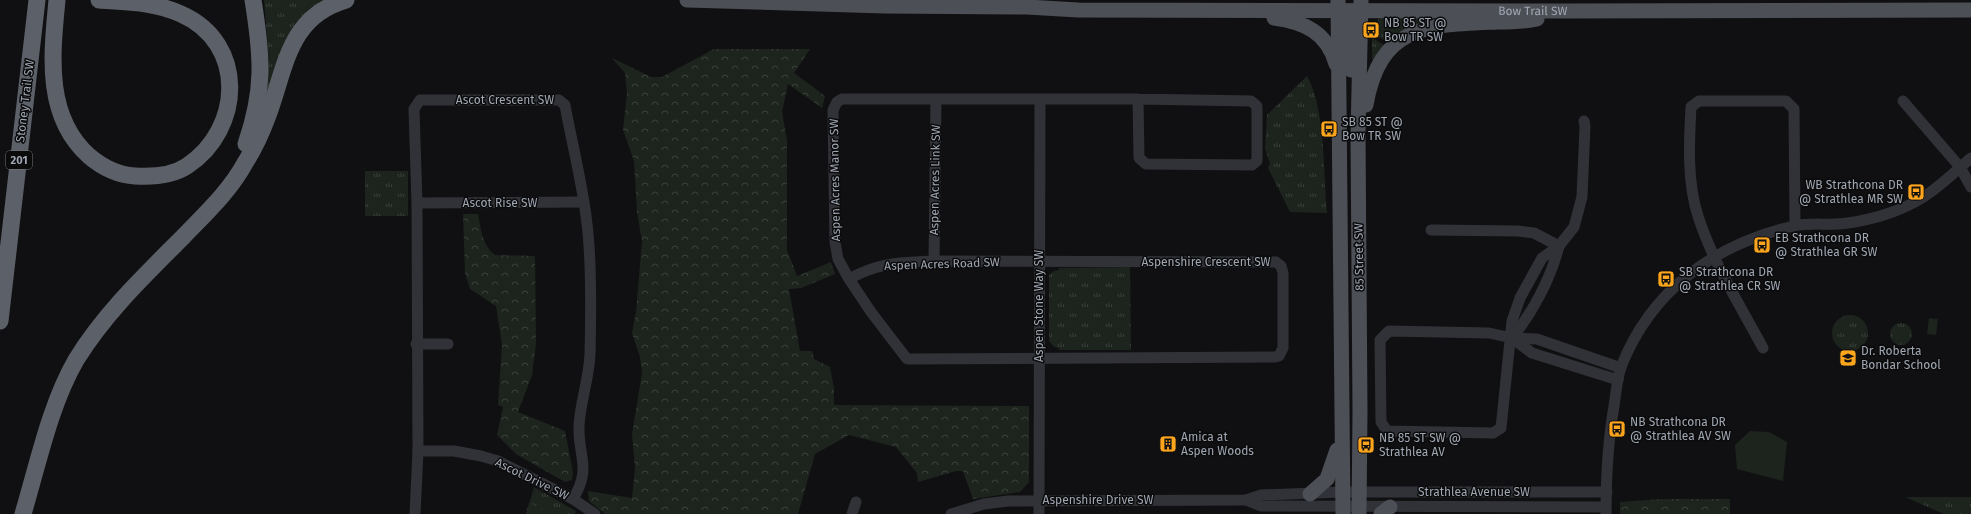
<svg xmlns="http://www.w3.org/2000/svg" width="1971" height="514" font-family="'Fira Sans',sans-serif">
  <defs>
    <pattern id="grass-tufts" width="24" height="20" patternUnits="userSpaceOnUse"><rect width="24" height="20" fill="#1c241d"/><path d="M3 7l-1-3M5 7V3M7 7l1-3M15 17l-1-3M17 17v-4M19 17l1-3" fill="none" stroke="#3a413b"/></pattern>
    <pattern id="forest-crowns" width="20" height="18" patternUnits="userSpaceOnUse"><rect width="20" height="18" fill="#1c241d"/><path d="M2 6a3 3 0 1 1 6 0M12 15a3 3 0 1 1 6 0" fill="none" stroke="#3a413b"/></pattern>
  </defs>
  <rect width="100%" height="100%" fill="#101012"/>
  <g fill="url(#grass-tufts)">
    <path d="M264,0H326L267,94L269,60Z"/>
    <path d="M1378,16H1434V19L1415,25L1388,42L1377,36Z"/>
    <path d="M1372,31L1374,39L1386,46L1376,61L1372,60Z"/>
    <path d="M1307,76C1326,110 1323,173 1327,213L1290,212L1268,168L1270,163L1265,149L1267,115Z"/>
    <rect x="365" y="171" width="43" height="45"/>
    <path d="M1130,267L1131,350H1059V348L1054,347L1049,341V275L1054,271L1059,270V268Z"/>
    <circle cx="1850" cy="333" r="18"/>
    <circle cx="1901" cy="334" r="11"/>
    <path d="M534,487L576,511L575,514H526Z"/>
    <path d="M1905,497H1971V514H1944Z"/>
  </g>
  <g fill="url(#forest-crowns)">
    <path d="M714,49H810L794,73L825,96L822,108L788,84L782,112L787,140V250L797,276L831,262L835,274L801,288L789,289L800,351H812L814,359L830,367L834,388V405L1029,406V482L1020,492L973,499L963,471H956L918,482L917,473L896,447L849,435L815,454L798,514H605L589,501L588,491L632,498L635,468L632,434L642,373L640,357L632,333L636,312L642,241L637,212L634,161L623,130L627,93L625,73L612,58L651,77H662Z"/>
    <path d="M463,214H478C481,229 482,245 495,255L535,256L536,344L532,375L518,412L565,431L573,472L572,480L565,482L516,454L497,435L503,407L498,405L502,345L496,306L470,289L465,273Z"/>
    <path d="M1662,499H1730V514H1620V502Z"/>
    <path d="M529,503L548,512L549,514H526Z"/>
  </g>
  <g fill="#1c241d">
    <path d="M1929,318L1938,319L1936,335L1927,334Z"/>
    <path d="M1750,431L1769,432L1787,442L1783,481L1737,469L1735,445Z"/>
  </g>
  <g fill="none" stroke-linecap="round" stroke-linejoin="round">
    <g stroke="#313237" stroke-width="11">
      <path d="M1903,101L1960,167L1971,187"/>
      <path d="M1584,121L1585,126L1582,197L1574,227L1559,246L1542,258L1520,298L1512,321L1501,428L1493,433L1387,431L1381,422L1380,340L1389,331L1489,333L1512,338L1537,339L1621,368"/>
      <path d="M417,203L583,202"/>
      <path d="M1431,230L1518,231L1534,233L1559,246"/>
      <path d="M934,261L936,99"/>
      <path d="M849,279C880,262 900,263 934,261L1276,262L1281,266L1283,273V348L1279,356L1275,357L907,359L871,312L849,279L838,259L835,242L833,110L837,102L842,99H1138L1251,101L1257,106V161L1252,165L1146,164L1139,158L1138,99"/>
      <path d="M1512,338L1532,353L1618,380"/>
      <path d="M1512,338C1533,312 1551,278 1559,246"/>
      <path d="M416,344H448"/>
      <path d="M1763,348C1740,305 1713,263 1698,216C1687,182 1689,143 1691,107L1699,101H1786L1794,109L1795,225"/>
      <path d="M418,451H454L481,456L498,461L573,499L595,514"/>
      <path d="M1246,500L1261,506L1606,507"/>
      <path d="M415,514L418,451L417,203L414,109L420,100H559L565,105C572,144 583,186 587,224C592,264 591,314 590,354C589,379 580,403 579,426C578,457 592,468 573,499"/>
      <path d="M852,514L856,502"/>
      <path d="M951,514L984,504L1008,501L1246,500L1261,495L1342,492H1607"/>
      <path d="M1039,514L1040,99"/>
      <path d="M1606,514C1606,478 1608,441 1614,406C1616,393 1617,379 1621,367C1651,290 1715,244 1794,226C1811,222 1830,226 1848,223C1876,219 1909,209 1932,191C1946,181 1958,169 1971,158"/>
    </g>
    <g stroke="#4d4f56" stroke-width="15">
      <path id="s1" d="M687,0L885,6L1027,7L1078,10L1569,11L1971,10"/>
      <path d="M1338,1L1343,514"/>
      <path d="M1348,14L1351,70"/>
      <path d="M1274,18C1304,22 1327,32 1336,64"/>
      <path d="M1366,105C1380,24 1428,25 1497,22C1510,22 1524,22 1537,19"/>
      <path d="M1310,494L1327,479L1337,450"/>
      <path d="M1359,514L1360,411L1358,134L1361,1"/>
      <path d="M1381,514L1390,507"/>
    </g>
    <g stroke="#5c6068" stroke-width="17">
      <path d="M57,0C52,53 44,116 89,156C102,167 117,175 135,176C152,177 172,176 187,166C243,129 247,43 181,14C155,2 127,2 99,0"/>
      <path d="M246,144C265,89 262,56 253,0"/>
      <path d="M0,321L37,0"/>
      <path d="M23,514C38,464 50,405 76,360C105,313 144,276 183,237C205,214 230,191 245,163C254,149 261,134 267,118C286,69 287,17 346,0"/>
    </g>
  </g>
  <defs>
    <g id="bus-square" transform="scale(0.9)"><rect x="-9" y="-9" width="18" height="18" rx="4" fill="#fda51d" stroke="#0b0b0c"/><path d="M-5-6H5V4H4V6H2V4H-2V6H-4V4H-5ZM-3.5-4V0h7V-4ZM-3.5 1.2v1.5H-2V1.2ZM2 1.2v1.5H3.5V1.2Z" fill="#111"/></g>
    <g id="school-square" transform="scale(0.9)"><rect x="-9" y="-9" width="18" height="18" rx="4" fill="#fda51d" stroke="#0b0b0c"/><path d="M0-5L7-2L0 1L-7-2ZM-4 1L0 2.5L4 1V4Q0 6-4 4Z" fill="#111"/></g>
    <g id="building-square" transform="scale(0.9)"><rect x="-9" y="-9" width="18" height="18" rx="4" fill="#fda51d" stroke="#0b0b0c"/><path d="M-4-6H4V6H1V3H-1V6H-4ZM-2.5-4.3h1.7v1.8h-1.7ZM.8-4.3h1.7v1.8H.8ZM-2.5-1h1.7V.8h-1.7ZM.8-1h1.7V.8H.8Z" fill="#111"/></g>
  </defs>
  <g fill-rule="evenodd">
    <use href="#bus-square" x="1371" y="30"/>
    <use href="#bus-square" x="1329" y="129"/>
    <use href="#bus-square" x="1916" y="192"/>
    <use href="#bus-square" x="1762" y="245"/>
    <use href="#bus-square" x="1666" y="279"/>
    <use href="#school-square" x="1848" y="358"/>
    <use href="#bus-square" x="1617" y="429"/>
    <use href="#building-square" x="1168" y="444"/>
    <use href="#bus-square" x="1366" y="445"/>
  </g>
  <g text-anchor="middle" stroke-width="3" stroke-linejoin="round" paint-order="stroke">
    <rect fill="#0b0b0c" stroke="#737881" stroke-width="1" x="6" y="151" width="26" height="18" rx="3"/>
    <g font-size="11" font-weight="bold" fill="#a0a7b3">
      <text x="19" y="164">201</text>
    </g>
    <g font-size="12" fill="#a0a7b3" stroke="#0b0b0c">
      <text dy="4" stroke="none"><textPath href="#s1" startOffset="846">Bow Trail SW</textPath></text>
      <text x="505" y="104">Ascot Crescent SW</text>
      <text transform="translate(25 101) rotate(-83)" y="4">Stoney Trail SW</text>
      <text transform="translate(835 180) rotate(-91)" y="4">Aspen Acres Manor SW</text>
      <text transform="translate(935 180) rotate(-89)" y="4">Aspen Acres Link SW</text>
      <text x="500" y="207">Ascot Rise SW</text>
      <text transform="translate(1359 257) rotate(-91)" y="4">85 Street SW</text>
      <text x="1206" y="266">Aspenshire Crescent SW</text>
      <text transform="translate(942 264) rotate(-2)" y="4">Aspen Acres Road SW</text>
      <text transform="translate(1039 306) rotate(-90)" y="4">Aspen Stone Way SW</text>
      <text transform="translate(532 479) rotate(26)" y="4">Ascot Drive SW</text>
      <text x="1474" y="496">Strathlea Avenue SW</text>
      <text x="1098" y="504">Aspenshire Drive SW</text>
    </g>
    <g font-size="12" fill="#a0a7b3" stroke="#0b0b0c" text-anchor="start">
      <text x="1384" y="27">NB 85 ST @<tspan x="1384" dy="14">Bow TR SW</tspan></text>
      <text x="1342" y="126">SB 85 ST @<tspan x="1342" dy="14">Bow TR SW</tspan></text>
      <text x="1903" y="189" text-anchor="end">WB Strathcona DR<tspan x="1903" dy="14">@ Strathlea MR SW</tspan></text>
      <text x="1775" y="242">EB Strathcona DR<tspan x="1775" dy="14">@ Strathlea GR SW</tspan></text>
      <text x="1679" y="276">SB Strathcona DR<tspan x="1679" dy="14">@ Strathlea CR SW</tspan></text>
      <text x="1861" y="355">Dr. Roberta<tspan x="1861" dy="14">Bondar School</tspan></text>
      <text x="1630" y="426">NB Strathcona DR<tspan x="1630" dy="14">@ Strathlea AV SW</tspan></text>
      <text x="1181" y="441">Amica at<tspan x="1181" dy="14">Aspen Woods</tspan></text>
      <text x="1379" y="442">NB 85 ST SW @<tspan x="1379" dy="14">Strathlea AV</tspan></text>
    </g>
  </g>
</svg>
